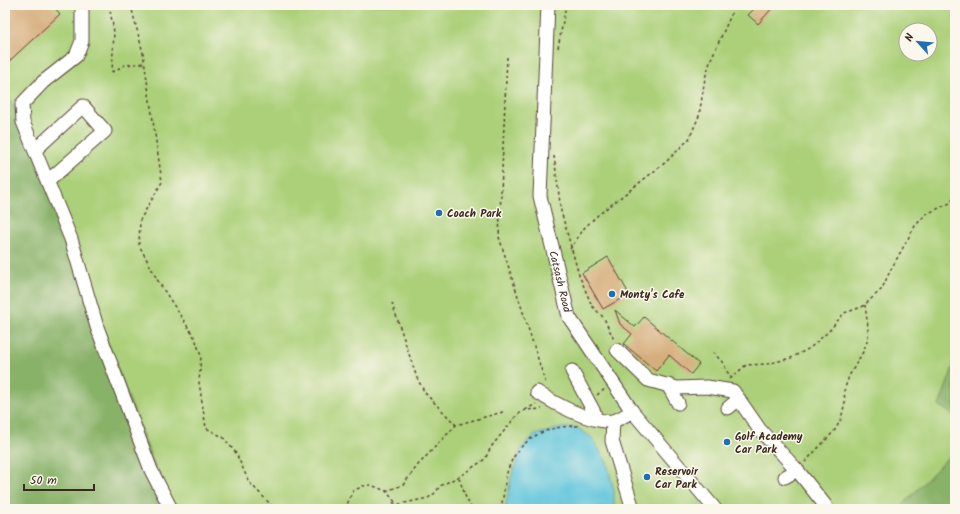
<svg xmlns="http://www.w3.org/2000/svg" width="960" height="514" font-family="Kalam,sans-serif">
  <rect width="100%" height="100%" fill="#fbf7ec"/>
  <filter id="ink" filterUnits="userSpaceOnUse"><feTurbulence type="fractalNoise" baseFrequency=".025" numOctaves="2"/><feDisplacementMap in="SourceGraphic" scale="8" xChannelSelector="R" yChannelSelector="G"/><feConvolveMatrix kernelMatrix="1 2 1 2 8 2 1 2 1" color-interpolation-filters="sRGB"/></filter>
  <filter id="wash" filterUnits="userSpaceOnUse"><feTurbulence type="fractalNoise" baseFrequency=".012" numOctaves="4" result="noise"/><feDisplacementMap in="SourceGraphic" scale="16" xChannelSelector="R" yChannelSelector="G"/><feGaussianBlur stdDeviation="0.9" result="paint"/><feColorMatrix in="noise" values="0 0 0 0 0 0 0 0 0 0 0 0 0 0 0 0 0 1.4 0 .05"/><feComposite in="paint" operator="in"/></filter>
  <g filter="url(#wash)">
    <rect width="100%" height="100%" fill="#f5dbbf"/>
    <path fill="#acd079" stroke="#747d4c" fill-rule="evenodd" d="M5,5H955V509H171L23,122L5,91ZM906,30H930V54H906Z"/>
    <g fill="#89b269" stroke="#626e44">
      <path d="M5,91L23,122L171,509H5Z"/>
      <path d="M955,362V416L939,406Z"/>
      <path d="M955,450V503L928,509H899Z"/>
    </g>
    <path fill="#5ec5db" stroke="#4c787c" d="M576,427L592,438L607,463L614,491V509H505L511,478L521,448L534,435L561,428Z"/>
    <g id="blocks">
      <g fill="#d6ae7d">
        <path d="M5,5H52L60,14L5,65Z"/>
        <path d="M758,5H775L758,24L748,15Z"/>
        <path d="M608,257L629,294L603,309L582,273Z"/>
        <path d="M615,310L635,327L644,317L699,364L691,374L669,355L656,371L624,344L632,334L620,324Z"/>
      </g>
    </g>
  </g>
  <g filter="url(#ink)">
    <use href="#blocks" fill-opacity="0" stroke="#574536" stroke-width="1"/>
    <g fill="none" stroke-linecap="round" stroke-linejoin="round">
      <g stroke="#574536" stroke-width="15">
        <g id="minor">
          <path d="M82,5V41L76,56L43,82L22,104L23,122L71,239L97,327L151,470L171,509"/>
          <path id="s1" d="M548,5L540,196L569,317L632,411L715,509"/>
          <path d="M35,150L83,106L105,131L48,181"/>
          <path d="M617,350L648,380L677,388L707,387L733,391L760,430L797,470L825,505L827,509"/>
          <path d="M572,371L594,412L595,418"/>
          <path d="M668,385L678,403"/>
          <path d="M537,392C555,404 590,423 612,421C619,420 626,415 632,411"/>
          <path d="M728,408L739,399"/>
          <path d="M613,421L612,441L633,509"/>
          <path d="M785,477L797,470"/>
        </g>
      </g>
      <g stroke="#574536" stroke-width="1.5" stroke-dasharray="3 3" stroke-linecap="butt">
        <path d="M109,5L114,32L112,72"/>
        <path d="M131,5L133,14L143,53L162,182L140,220L139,245L158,281L195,338L201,356L199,382L206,428L223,437L236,453L249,482L275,509"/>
        <path d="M558,48L566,5"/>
        <path d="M507,57L499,237L546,384"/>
        <path d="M112,72L125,65L144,63"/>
        <path d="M554,156L561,211L579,275L592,306L604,318L614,340"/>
        <path d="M570,249L585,227L598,215L666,162L689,139L699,116L705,78L711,59L731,15L733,5"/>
        <path d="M392,303L417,378L425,393L456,425"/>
        <path d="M713,352L724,364L726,370L731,377"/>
        <path d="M730,379L746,365L767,364L791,358L810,348L829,331L844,313L862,307L882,289L890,271L915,226L926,214L950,203L955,194"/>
        <path d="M597,395L605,389"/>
        <path d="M525,410L536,404"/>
        <path d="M805,462L835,430L841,419L845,402L844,391L849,376L863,352L868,339V327L865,305"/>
        <path d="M459,478L466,498L472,509"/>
        <path d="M386,491L403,485L418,465L456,425L503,412"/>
        <path d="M345,509L353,491L363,486L371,485L386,491L396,503"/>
        <path d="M391,509L393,503L400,504L428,498L435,493L440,486L460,476L485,459L491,447L517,415L525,410L542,409"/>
        <path d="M500,509C504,501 504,483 507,473C516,440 546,425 578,426"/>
        <path d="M798,509H799"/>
      </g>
      <use href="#minor" stroke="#fff" stroke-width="13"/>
    </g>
  </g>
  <g fill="#1f6fb2" stroke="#fbf7ec" stroke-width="1.5">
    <circle cx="439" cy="213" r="4"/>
    <circle cx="612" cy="294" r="4"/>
    <circle cx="727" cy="442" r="4"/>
    <circle cx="647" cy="477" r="4"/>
  </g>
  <g text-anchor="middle" stroke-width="3" stroke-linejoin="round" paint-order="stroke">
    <g font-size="11" font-weight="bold" fill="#3b2a1e" stroke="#fbf7ec" text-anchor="start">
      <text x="447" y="217">Coach Park</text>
      <text x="620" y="298">Monty's Cafe</text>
      <text x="735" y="440">Golf Academy<tspan x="735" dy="13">Car Park</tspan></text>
      <text x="655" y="475">Reservoir<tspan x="655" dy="13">Car Park</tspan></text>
    </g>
    <g font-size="11" fill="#3b2a1e" stroke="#fbf7ec">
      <text dy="4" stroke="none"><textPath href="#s1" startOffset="279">Catsash Road</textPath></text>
    </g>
  </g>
  <rect width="960" height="514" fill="none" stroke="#fbf7ec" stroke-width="20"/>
  <g transform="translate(918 42) rotate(297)"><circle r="19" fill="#fbf7ec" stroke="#aea59a"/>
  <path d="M0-3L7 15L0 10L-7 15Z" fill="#1f6fb2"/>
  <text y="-6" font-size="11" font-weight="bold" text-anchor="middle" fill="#3b2a1e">N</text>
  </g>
  <path d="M24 484v6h70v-6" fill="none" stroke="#3b2a1e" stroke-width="2"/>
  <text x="30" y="484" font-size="12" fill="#3b2a1e" stroke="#fbf7ec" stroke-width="3" paint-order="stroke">50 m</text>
</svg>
